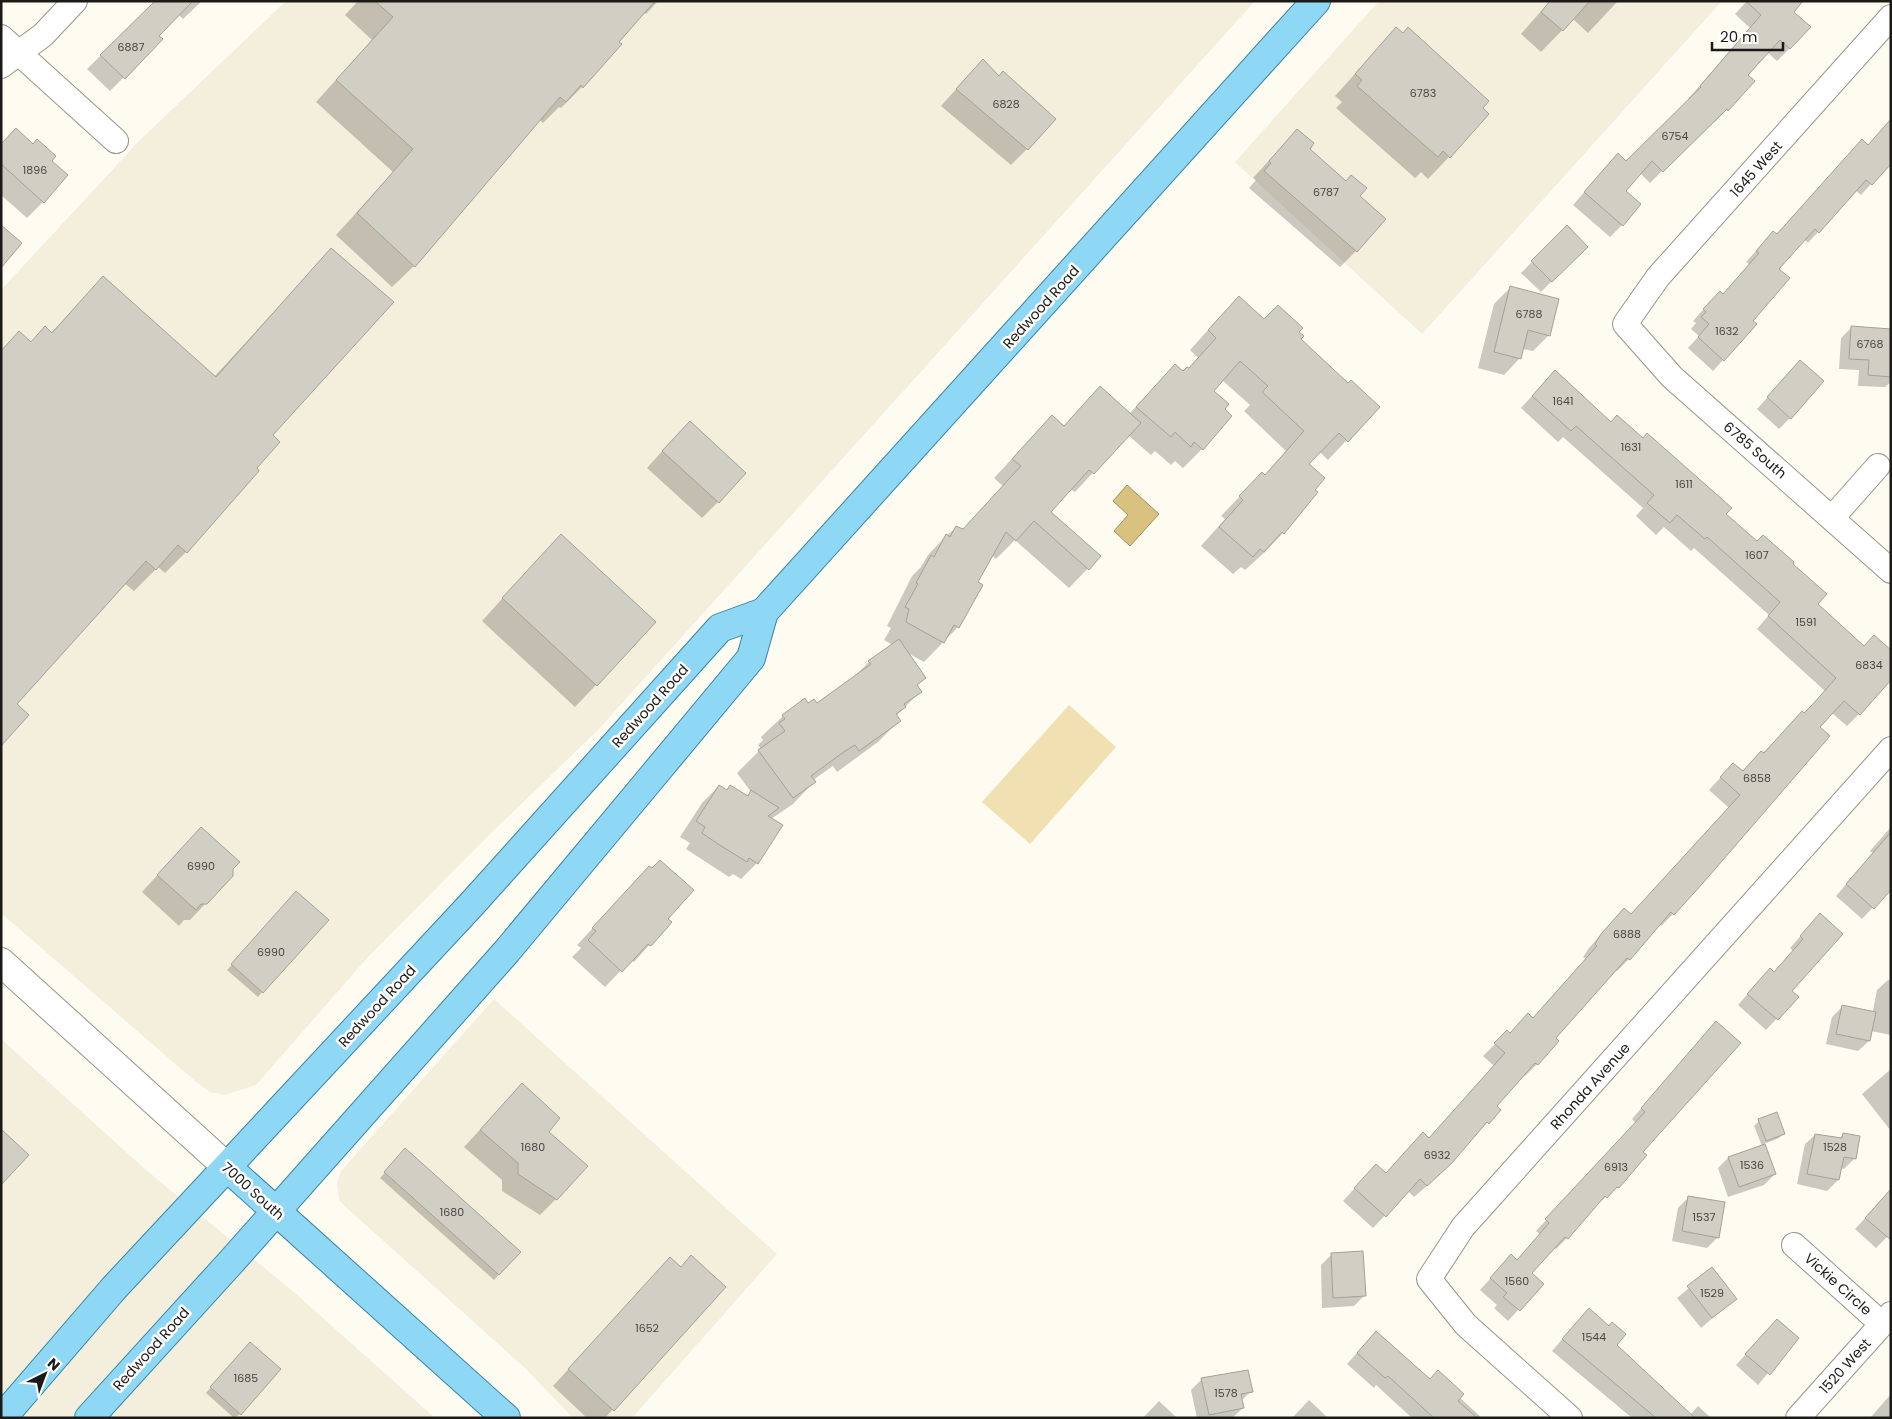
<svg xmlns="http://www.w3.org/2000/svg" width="1892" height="1419" font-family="Poppins,sans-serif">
  <rect width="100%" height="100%" fill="#fefbf1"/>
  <g fill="#f4eedd">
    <path d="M286,1H1255L596,732L491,833L368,957L256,1085L225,1095L210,1092L195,1081L1,913V290L140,140Z"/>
    <path d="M1379,1H1722L1422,334L1235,162Z"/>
    <path d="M494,999L777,1254L632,1418H573L525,1368L349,1210L339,1200L337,1182L341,1171Z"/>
    <path d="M1,1039L145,1169L296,1294L435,1418H1Z"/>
  </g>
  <path fill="#f1e1b2" d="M1069,705L1116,747L1030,844L982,802Z"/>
  <path fill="#d9c280" stroke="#a09060" d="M1127,485L1159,514L1130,546L1114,531L1128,515L1113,501Z"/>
  <g fill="#0003">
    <path d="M156,1H202L183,19L178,14L157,36L161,40L110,91L87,69Z"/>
    <path d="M358,1H658L646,14L644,12L582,87L561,108L559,107L543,123L539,119L414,266L392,287L336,235L393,172L316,102L372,40L345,15Z"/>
    <path d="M1550,1H1618L1588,33L1573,19L1541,52L1521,34Z"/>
    <path d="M1747,1L1792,12L1790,48L1777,61L1767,52L1746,75L1753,81L1715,122L1713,120L1650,183L1640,173L1624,191L1622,225L1610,237L1573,205L1606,167L1626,163L1690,100L1688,99L1750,28L1735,14Z"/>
    <path d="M1396,28L1449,157L1428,179L1421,172L1415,178L1336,108L1342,102L1335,96Z"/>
    <path d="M967,77L1027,149L1011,165L941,106Z"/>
    <path d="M1297,130L1308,149L1358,196L1356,251L1340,267L1249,188L1256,180L1253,178Z"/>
    <path d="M1,144L50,161L43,202L27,218L1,195Z"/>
    <path d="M1852,152L1871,184L1861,195L1855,190L1818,232L1808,243L1804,239L1778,269L1751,321L1723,360L1713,371L1688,348L1699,336L1691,329L1696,323L1693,321L1709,303L1723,295L1749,264L1746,262L1763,243L1776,235Z"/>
    <path d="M1567,227L1586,247L1541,292L1521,273Z"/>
    <path d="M331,250L271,435L186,552L165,573L158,567L134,591L124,583L15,704L1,744V350L19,333L30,343L51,333L103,278L214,377Z"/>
    <path d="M1510,288L1549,335L1533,351L1523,349L1520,358L1504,375L1478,368L1494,304Z"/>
    <path d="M1220,317L1264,321L1298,332L1300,339L1348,385L1378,407L1328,460L1319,451L1308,464L1283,533L1265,552L1245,570L1241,567L1233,574L1201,546L1225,519L1221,516L1243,493L1264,476L1286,451L1244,411L1250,405L1222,380L1212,391L1202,449L1183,468L1175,461L1171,465L1155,451L1151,455L1128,435L1075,492L1070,489L1049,512L1099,557L1069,588L1015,540L996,559L992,555L976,583L958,627L924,662L906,652L925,678L916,686L920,692L896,716L899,721L878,742L837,772L833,766L813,780L814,782L793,804L771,819L757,863L741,879L733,874L729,877L686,849L690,843L680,837L702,803L719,786L726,791L730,786L747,797L751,792L737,773L761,749L758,745L763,740L761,737L783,716L808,704L817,705L849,682L869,662L893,645L884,640L891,628L887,626L912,576L921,567L928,555L946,536L957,527L962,530L1003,486L994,478L1052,416L1064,427L1129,414L1175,365L1183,372L1188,369L1198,358L1190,350Z"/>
    <path d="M1852,327L1891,330V382L1885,387L1858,386L1859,370L1839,369L1841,338Z"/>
    <path d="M1790,372V418L1779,429L1757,409Z"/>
    <path d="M1543,384L1611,423L1757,543L1791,564L1816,604L1859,714L1847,726L1832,713L1673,914L1661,926L1659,924L1629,959L1617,971L1615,970L1554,1038L1537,1064L1525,1076L1523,1075L1495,1106L1499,1110L1428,1185L1414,1197L1408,1191L1373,1228L1343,1201L1364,1178L1385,1174L1423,1133L1429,1139L1494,1066L1483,1056L1495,1044L1533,1019L1586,959L1583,957L1589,948L1612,922L1631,915L1729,808L1709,790L1721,777L1742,772L1804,715L1825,691L1757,629L1769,615L1694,548L1691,551L1664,527L1656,535L1636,516L1643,508L1563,437L1558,442L1521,408Z"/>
    <path d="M673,439L718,502L702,518L647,468Z"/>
    <path d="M539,558L596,685L575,707L482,621Z"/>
    <path d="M1891,827V888L1862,919L1836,896L1873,853L1870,851Z"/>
    <path d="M185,845L206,903L190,920H184L179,926L142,892Z"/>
    <path d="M649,868L667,919L670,922L634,962L631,960L605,987L572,957L581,948L577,945Z"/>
    <path d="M292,898L262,992L258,997L227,970Z"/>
    <path d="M1810,925L1791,991L1797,997L1766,1030L1738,1005L1759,981L1773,973L1793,951L1790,948Z"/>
    <path d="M1888,980H1891V1035L1871,1031L1869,1041L1858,1051L1826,1044L1832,1017L1843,1006L1871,1020L1877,990Z"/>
    <path d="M1706,1033L1641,1152L1618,1187L1595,1206L1567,1238L1556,1249L1554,1247L1531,1274L1542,1284L1508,1321L1494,1308L1497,1305L1480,1290L1511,1256L1517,1261L1540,1234L1536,1231L1636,1123L1632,1119Z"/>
    <path d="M1891,1069V1131L1862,1094Z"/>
    <path d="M522,1084L547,1132L556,1199L540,1215L502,1191V1180L464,1147Z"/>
    <path d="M1759,1121L1784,1133L1779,1138L1764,1144L1775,1174L1764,1185L1728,1197L1718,1168L1728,1158L1762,1146L1754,1126Z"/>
    <path d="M1816,1134L1839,1139L1843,1134L1855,1158L1844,1169L1840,1168L1838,1180L1827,1191L1797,1184L1805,1144Z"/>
    <path d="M400,1155L519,1252L494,1280L380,1178Z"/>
    <path d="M1891,1190V1233L1876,1248L1855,1229Z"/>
    <path d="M1689,1197L1718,1237L1707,1248L1672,1241L1678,1208Z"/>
    <path d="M1331,1255L1364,1296L1354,1306L1322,1308L1321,1265Z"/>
    <path d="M691,1257L724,1287L605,1418H587L553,1386L670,1259L680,1268Z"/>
    <path d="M1712,1269L1735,1299L1701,1328L1677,1298Z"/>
    <path d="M1777,1320L1797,1338L1758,1385L1736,1365Z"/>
    <path d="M1578,1321L1615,1345L1690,1415L1698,1406L1711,1418H1632L1552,1351Z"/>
    <path d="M1365,1344L1460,1398L1482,1418H1412L1376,1385L1374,1388L1347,1364Z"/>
    <path d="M245,1349L240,1414L234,1418L206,1393Z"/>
    <path d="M1202,1379L1251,1391L1241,1401L1243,1408L1232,1418H1197L1191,1390Z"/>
    <path d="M1891,1394V1418H1870Z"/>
    <path d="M1309,1400L1328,1418H1292Z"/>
    <path d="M1159,1401L1177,1418H1143Z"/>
  </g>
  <g fill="#d1cec4" stroke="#a4a197">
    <path d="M155,1H193L159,36L163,39L125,79L100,55Z"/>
    <path d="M375,1H655L619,42L622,44L583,88L581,85L566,102L560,97L415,267L357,213L413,149L336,80L393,17Z"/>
    <path d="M1550,1H1590L1563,31L1541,12Z"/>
    <path d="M1746,1H1803L1794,12L1811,27L1790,49L1780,40L1748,75L1755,81L1728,111L1727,109L1663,172L1652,161L1626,191L1641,204L1623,226L1584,192L1618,153L1626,161L1701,87L1700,86L1761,15Z"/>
    <path d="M1396,27L1403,33L1408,27L1489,101L1483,108L1489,114L1450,158L1443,151L1438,157L1357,86L1362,80L1355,74Z"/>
    <path d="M983,59L999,76L1003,71L1056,119L1028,150L956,89Z"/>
    <path d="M1891,119V164L1872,185L1866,180L1819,233L1815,229L1779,269L1790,278L1753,321L1757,324L1724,361L1698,337L1709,324L1701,317L1706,312L1703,309L1720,291L1723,294L1759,253L1756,251L1773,231L1777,234L1862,139L1868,145Z"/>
    <path d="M16,128L33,144L37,139L56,156L52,161L68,175L44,203L1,164V144Z"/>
    <path d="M1297,129L1314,143L1310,149L1346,181L1351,175L1367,188L1360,196L1386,219L1357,252L1264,171L1271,163L1269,161Z"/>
    <path d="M1,225L22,243L1,268Z"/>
    <path d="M1567,225L1588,247L1552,282L1531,261Z"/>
    <path d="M331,248L394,302L273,435L280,442L257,468L259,471L187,553L178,545L156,570L146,561L17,704L29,715L1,746V351L19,331L31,342L45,326L52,333L103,276L216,377Z"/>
    <path d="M1510,286L1559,299L1550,336L1528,330L1521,359L1494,352Z"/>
    <path d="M1239,296L1264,319L1278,305L1303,328L1299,332L1304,336L1301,339L1348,383L1351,380L1380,407L1348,442L1339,433L1309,464L1325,478L1315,490L1318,492L1284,534L1282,532L1264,552L1260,549L1253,557L1219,527L1243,500L1239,496L1262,472L1265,475L1304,431L1262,392L1268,386L1240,361L1214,391L1229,404L1225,409L1232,416L1203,450L1194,442L1191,447L1175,432L1171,437L1136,407L1175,364L1183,371L1187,367L1189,368L1216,338L1208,330Z"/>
    <path d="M1851,326L1891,329V377L1868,375L1869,360L1849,359Z"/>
    <path d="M1800,360L1824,381L1791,419L1767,397Z"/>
    <path d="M1555,370L1611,422L1617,415L1643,438L1647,433L1732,508L1726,514L1757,541L1763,535L1794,562L1793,564L1827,594L1818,604L1864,646L1874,635L1891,650V680L1860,715L1844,701L1820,727L1830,736L1703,883L1674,915L1671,912L1630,960L1627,958L1556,1038L1559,1041L1538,1065L1535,1063L1497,1106L1501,1110L1489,1124L1487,1122L1452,1163L1427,1186L1420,1179L1386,1217L1354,1188L1376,1164L1386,1173L1423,1132L1429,1138L1505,1053L1494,1043L1507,1030L1510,1033L1528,1013L1533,1018L1597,946L1595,944L1601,934L1624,908L1631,914L1740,795L1720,777L1733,763L1743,771L1761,751L1764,753L1802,711L1804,713L1812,705L1836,678L1768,616L1780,602L1707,537L1705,539L1677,515L1670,523L1647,503L1654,495L1576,426L1571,431L1532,396Z"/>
    <path d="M1100,386L1141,423L1094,474L1089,470L1051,512L1101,556L1089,570L1034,521L1016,541L1006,532L978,582L983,585L959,628L954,625L944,643L906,622L909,609L905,607L918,584L916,583L931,555L934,557L946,534L950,537L956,526L963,529L1021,466L1012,459L1052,415L1064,426Z"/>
    <path d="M690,421L746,473L719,503L662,451Z"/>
    <path d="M561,534L656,622L597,686L502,598Z"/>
    <path d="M899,639L926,678L917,685L922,692L904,704L906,707L896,714L901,721L859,751L855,745L845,751L811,776L816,782L793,798L758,750L785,731L779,723L785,719L782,715L805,698L808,703L814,699L817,703L871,664L868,661Z"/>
    <path d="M719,785L727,790L730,785L748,796L751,790L779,808L768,816L783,825L758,864L749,858L747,862L718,844L702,833L705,827L696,821Z"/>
    <path d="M201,827L240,862L233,869V876L207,904H201L196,910L157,875Z"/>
    <path d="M1891,832V890L1874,909L1846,884Z"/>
    <path d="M660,860L694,890L668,919L672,922L667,928L651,946L648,944L622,972L588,940L596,931L592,928L649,866L652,868Z"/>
    <path d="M296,891L329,920L263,993L231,964Z"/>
    <path d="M1820,913L1843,934L1792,991L1799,997L1778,1020L1747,994L1770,968L1774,972L1803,939L1800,936Z"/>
    <path d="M1842,1005L1876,1012L1870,1041L1836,1034Z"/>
    <path d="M1716,1021L1741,1043L1643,1152L1647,1155L1619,1188L1617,1187L1607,1198L1605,1196L1568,1239L1565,1237L1532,1273L1544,1284L1520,1311L1503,1297L1507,1293L1490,1278L1511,1254L1517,1260L1549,1223L1545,1219L1645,1112L1641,1108Z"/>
    <path d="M522,1083L560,1118L549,1132L588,1166L557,1200L518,1174V1163L480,1130Z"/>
    <path d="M1777,1112L1785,1134L1766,1141L1758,1119Z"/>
    <path d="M1,1129L29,1155L1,1185Z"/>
    <path d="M1843,1133L1860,1136L1856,1159L1844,1157L1839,1180L1807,1174L1815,1134L1842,1138Z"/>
    <path d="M1765,1144L1776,1174L1739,1187L1728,1157Z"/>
    <path d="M405,1148L521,1252L499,1275L384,1172Z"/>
    <path d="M1891,1189V1240L1865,1218Z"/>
    <path d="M1688,1196L1725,1202L1719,1238L1682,1231Z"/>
    <path d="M1363,1251L1366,1296L1333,1298L1331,1253Z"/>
    <path d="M691,1255L726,1287L614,1411L568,1369L670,1257L681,1267Z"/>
    <path d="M1712,1267L1737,1299L1712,1318L1687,1286Z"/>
    <path d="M1589,1308L1609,1326L1612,1322L1626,1334L1617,1345L1695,1418H1656L1562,1339Z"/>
    <path d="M1777,1319L1799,1338L1770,1375L1745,1354Z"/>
    <path d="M1376,1331L1430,1379L1438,1370L1464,1394L1458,1401L1477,1418H1434L1388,1376L1385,1378L1357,1353Z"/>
    <path d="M250,1342L281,1369L241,1415L210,1387Z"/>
    <path d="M1248,1370L1253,1392L1241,1394L1244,1408L1209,1415L1201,1378Z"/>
  </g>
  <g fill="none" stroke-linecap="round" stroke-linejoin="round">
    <g stroke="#97948b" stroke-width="26">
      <g id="street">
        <path d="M1891,17L1658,277L1625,324L1672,377L1891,571"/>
        <path d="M1,37L116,141"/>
        <path d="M1,66L43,35L75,1"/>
        <path d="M1832,518L1878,466"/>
        <path d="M1794,1245L1882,1324"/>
        <path d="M1570,1418L1466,1325L1429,1279L1463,1227L1891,749"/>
        <path d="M1798,1418L1891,1314"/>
      </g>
    </g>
    <g stroke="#97948b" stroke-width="30">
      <path id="secondary" d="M1,962L227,1167"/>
    </g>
    <g stroke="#3685a2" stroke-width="30">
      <g id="primary">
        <path d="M227,1167L506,1418"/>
        <path d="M2,1418L114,1288L471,905L720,628L764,612"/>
        <path d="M89,1418L231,1262L507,951L652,777L751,658L764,612L1316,1"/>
      </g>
    </g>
    <use href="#street" stroke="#fff" stroke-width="24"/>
    <use href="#secondary" stroke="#fff" stroke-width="28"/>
    <use href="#primary" stroke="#8fd8f5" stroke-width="28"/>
  </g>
  <g text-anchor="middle" stroke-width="5" stroke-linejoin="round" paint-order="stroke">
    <g font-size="11" fill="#484742">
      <text x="131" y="51">6887</text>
      <text x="1423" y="97">6783</text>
      <text x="1006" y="108">6828</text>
      <text x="1675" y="140">6754</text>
      <text x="35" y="174">1896</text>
      <text x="1326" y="196">6787</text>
      <text x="1529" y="318">6788</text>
      <text x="1727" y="335">1632</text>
      <text x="1870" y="348">6768</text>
      <text x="1563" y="405">1641</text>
      <text x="1631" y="451">1631</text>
      <text x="1684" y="488">1611</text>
      <text x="1757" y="559">1607</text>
      <text x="1806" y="626">1591</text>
      <text x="1869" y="669">6834</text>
      <text x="1757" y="782">6858</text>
      <text x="201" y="870">6990</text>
      <text x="1627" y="938">6888</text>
      <text x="271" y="956">6990</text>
      <text x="533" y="1151">1680</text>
      <text x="1835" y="1151">1528</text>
      <text x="1437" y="1159">6932</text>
      <text x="1752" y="1169">1536</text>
      <text x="1616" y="1171">6913</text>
      <text x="452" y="1216">1680</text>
      <text x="1704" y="1221">1537</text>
      <text x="1517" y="1285">1560</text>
      <text x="1712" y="1297">1529</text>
      <text x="647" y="1332">1652</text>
      <text x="1594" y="1341">1544</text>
      <text x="246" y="1382">1685</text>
      <text x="1226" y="1397">1578</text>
    </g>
    <g font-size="14" fill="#1b1a16" stroke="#fff">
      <text transform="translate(1756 169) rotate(-48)" y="5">1645 West</text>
      <text transform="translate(1041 307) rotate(-48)" y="5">Redwood Road</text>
      <text transform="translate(1755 450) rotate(41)" y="5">6785 South</text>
      <text transform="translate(650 706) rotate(-48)" y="5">Redwood Road</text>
      <text transform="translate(377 1006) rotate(-47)" y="5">Redwood Road</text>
      <text transform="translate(1590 1086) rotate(-48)" y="5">Rhonda Avenue</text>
      <text transform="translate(253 1191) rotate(42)" y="5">7000 South</text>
      <text transform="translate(1838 1284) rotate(42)" y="5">Vickie Circle</text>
      <text transform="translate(151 1349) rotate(-48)" y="5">Redwood Road</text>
      <text transform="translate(1845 1366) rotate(-48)" y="5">1520 West</text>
    </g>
  </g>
  <rect width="1892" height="1419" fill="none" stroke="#1b1a16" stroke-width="5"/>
  <g transform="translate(45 1374) rotate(42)" stroke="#ffffff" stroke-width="4" paint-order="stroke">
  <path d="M0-4L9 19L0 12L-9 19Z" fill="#1b1a16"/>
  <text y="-8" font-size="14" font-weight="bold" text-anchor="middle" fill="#1b1a16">N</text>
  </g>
  <path d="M1712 42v8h71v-8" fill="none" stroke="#1b1a16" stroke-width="2.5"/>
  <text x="1720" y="42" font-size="15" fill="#1b1a16" stroke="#ffffff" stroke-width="4" paint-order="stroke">20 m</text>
</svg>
